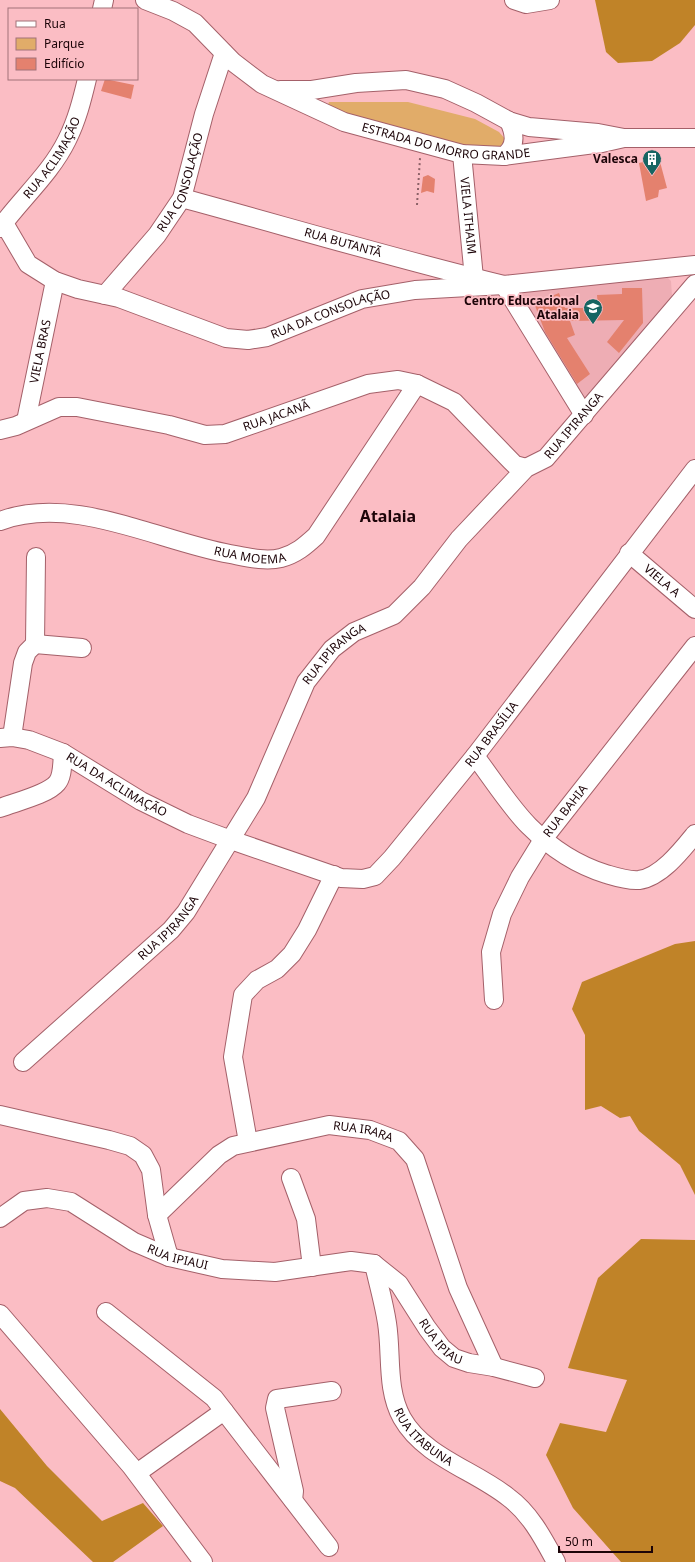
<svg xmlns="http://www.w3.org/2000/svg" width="695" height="1562" font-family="'Noto Sans',sans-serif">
  <rect width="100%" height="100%" fill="#fbbdc4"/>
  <path fill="#eeadb4" d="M667,277L671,281L672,296L584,403L519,292Z"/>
  <path fill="#e1ac69" d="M329,102H408L475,119L499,132L506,140L502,146L496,148L454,145L326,110Z"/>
  <g fill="#c08328">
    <path d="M595,0H695V25L680,43L652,61L618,63L606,52Z"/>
    <path d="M695,941V1195L680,1165L639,1131L630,1116L620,1118L601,1106L585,1110V1035L572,1009L582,982L675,944Z"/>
    <path d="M641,1239L695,1240V1562H621L573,1508L546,1455L560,1423L606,1432L627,1380L568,1368L598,1278Z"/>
    <path d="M0,1409L47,1466L102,1521L143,1503L163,1526L113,1562H93L15,1488L0,1481Z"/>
  </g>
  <g fill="#e4816e">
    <path d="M105,79L134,85L131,99L101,91Z"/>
    <path d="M659,158L667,188L659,190L658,197L646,201L639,163Z"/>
    <path d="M428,175L435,179L434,193L427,191L421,193L423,177Z"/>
    <path d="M622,288H642L643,323L619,353L607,342L624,320L570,321L575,335L567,338L590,374L577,384L545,332L534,303L559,293L565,308H598L597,295L622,294Z"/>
  </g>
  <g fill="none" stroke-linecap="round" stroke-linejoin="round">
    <g stroke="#a46069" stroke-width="20">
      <g id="minor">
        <path id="s1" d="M145,0L173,11L195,23L233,62L262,84L344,122L462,154L504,156L602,143L624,138"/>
        <path d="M514,0L526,4L550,0"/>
        <path d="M102,9L104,0"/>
        <path d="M280,90H312L356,83L406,80L445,89L476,103L509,121L529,127L598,133L624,138H695"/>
        <path id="s2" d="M462,154L474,278"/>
        <path d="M504,156C517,146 515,134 509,121"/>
        <path id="s3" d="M182,198C289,227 396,259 504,285L584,415"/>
        <path id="s4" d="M4,223L28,264L55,281L78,289L119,298L226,338L248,340L267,337L362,299L415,290L504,285L695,265"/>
        <path id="s5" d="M0,228C21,199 51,173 67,140C77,120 82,100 87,79"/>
        <path id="s6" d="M105,295L157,235L182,198L204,114L224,53"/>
        <path id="s7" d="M26,421L55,281"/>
        <path id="s8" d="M0,430L16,426L59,407H77L169,425L205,435L225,434L368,384L398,380L417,384L454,402L511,461L515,465L526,468"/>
        <path id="s9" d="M0,521C73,494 158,541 230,554C246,557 265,562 281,558C296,554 305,546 316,536L417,384"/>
        <path id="s10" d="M629,553L695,609"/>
        <path d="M35,644L82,648"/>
        <path d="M12,737L23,663L27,652L35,644L36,557"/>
        <path id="s11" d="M0,738L12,737L29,740L63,753L141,801L188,824L231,840L341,878L363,879L375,876L392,858L475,756L695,469"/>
        <path d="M475,756C491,777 510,807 529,826C550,847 577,865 606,874C616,877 628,881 639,880C661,877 682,850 695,834"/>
        <path d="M0,808C15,802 47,795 57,783C63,776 62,763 63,753"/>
        <path id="s12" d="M494,1000L491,952L502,914L520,877L544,838L695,646"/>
        <path id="s13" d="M23,1062L171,930L186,912L256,798L306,682L332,649L354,632L394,615L422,587L459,539L526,468L546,458L695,284"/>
        <path d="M0,1115L109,1140L130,1146L143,1155L151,1170L157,1215L169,1257"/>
        <path d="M248,1142L233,1057L243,995L257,980L277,969L292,954L307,930L334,875"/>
        <path d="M291,1178L306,1219L312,1267"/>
        <path id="s14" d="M157,1215L219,1155L233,1146L329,1125L370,1130L399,1141L415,1159L458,1288L494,1367"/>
        <path id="s15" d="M0,1218L24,1201L47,1198L71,1202L134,1242L169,1257L222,1269L275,1272L351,1261L374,1264"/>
        <path id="s16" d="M374,1264C378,1283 384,1303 387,1323C392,1355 386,1389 402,1418C424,1457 474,1470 508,1497C530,1513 543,1538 556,1562"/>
        <path id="s17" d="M374,1264L399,1284L427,1328L442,1348L454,1358L469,1363L494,1367L535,1378"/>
        <path d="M106,1312L214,1398L329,1547"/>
        <path d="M0,1314L131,1466L203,1562"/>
        <path d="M137,1473L224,1411"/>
        <path d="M293,1500L294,1491L275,1408L277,1399L332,1391"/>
      </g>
    </g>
    <path stroke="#8c6167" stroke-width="2" stroke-dasharray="2 3" stroke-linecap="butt" d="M417,205L420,158"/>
    <use href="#minor" stroke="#fff" stroke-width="18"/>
  </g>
  <defs>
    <g id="building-pin" transform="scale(1)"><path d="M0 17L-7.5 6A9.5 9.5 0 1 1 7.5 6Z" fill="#166562" stroke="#fbbdc4"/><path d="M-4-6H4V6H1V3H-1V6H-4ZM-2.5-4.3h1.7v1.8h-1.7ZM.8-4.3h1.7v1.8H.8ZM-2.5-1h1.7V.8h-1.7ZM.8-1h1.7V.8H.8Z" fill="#fff"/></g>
    <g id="school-pin" transform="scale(1)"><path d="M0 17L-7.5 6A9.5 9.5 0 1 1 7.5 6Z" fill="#166562" stroke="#fbbdc4"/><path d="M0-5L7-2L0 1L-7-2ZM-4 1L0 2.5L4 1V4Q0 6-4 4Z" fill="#fff"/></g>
  </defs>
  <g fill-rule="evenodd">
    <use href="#building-pin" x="652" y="159"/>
    <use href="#school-pin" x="593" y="308"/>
  </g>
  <g text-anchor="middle" stroke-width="3.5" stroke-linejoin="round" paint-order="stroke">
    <g font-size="12" fill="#1c0408" stroke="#fbbdc4">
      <text dy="4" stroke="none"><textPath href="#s1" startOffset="341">ESTRADA DO MORRO GRANDE</textPath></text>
      <text dy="4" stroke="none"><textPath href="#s5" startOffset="88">RUA ACLIMAÇÃO</textPath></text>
      <text dy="4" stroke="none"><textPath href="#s6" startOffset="138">RUA CONSOLAÇÃO</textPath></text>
      <text dy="4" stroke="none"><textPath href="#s2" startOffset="62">VIELA ITHAIM</textPath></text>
      <text dy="4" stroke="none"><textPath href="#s3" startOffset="167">RUA BUTANTÃ</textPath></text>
      <text dy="4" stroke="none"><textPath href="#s4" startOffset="369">RUA DA CONSOLAÇÃO</textPath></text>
      <text dy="4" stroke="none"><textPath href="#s7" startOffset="71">VIELA BRAS</textPath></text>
      <text dy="4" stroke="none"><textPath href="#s8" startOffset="287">RUA JACANÃ</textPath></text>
      <text dy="4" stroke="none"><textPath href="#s13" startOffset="858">RUA IPIRANGA</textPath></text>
      <text dy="4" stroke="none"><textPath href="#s9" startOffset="256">RUA MOEMA</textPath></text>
      <text dy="4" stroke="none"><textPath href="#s10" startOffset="43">VIELA A</textPath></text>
      <text dy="4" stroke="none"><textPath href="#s13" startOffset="522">RUA IPIRANGA</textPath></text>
      <text dy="4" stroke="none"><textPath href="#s11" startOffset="590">RUA BRASÍLIA</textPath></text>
      <text dy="4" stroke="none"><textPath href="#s11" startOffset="128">RUA DA ACLIMAÇÃO</textPath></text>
      <text dy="4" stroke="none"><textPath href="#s12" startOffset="209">RUA BAHIA</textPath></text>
      <text dy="4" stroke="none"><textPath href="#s13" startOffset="198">RUA IPIRANGA</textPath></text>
      <text dy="4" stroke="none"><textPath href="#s14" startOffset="236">RUA IRARA</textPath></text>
      <text dy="4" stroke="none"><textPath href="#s15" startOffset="198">RUA IPIAUI</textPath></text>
      <text dy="4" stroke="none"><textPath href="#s17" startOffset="104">RUA IPIAU</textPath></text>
      <text dy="4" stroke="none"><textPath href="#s16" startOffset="186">RUA ITABUNA</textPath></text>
    </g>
    <g font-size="12" font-weight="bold" fill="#1c0408" stroke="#fbbdc4" text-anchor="end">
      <text x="638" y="163">Valesca</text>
      <text x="579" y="305">Centro Educacional<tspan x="579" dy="14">Atalaia</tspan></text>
    </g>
    <g font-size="16" font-weight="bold" fill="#1c0408" stroke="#fbbdc4">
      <text x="388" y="522">Atalaia</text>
    </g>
  </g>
  <rect x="8" y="8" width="130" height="72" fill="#fbbdc4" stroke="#a27379"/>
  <rect x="16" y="21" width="20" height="6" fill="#ffffff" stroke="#a27379"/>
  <text x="44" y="28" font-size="12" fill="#1c0408">Rua</text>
  <rect x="16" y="38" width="20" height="12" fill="#e1ac69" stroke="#a27379"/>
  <text x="44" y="48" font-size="12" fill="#1c0408">Parque</text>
  <rect x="16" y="58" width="20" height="12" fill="#e4816e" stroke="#a27379"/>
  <text x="44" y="68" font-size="12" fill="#1c0408">Edifício</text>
  <path d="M559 1546v6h93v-6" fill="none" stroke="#1c0408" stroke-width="2"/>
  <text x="565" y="1546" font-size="12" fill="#1c0408" stroke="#fbbdc4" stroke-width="3" paint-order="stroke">50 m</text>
</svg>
